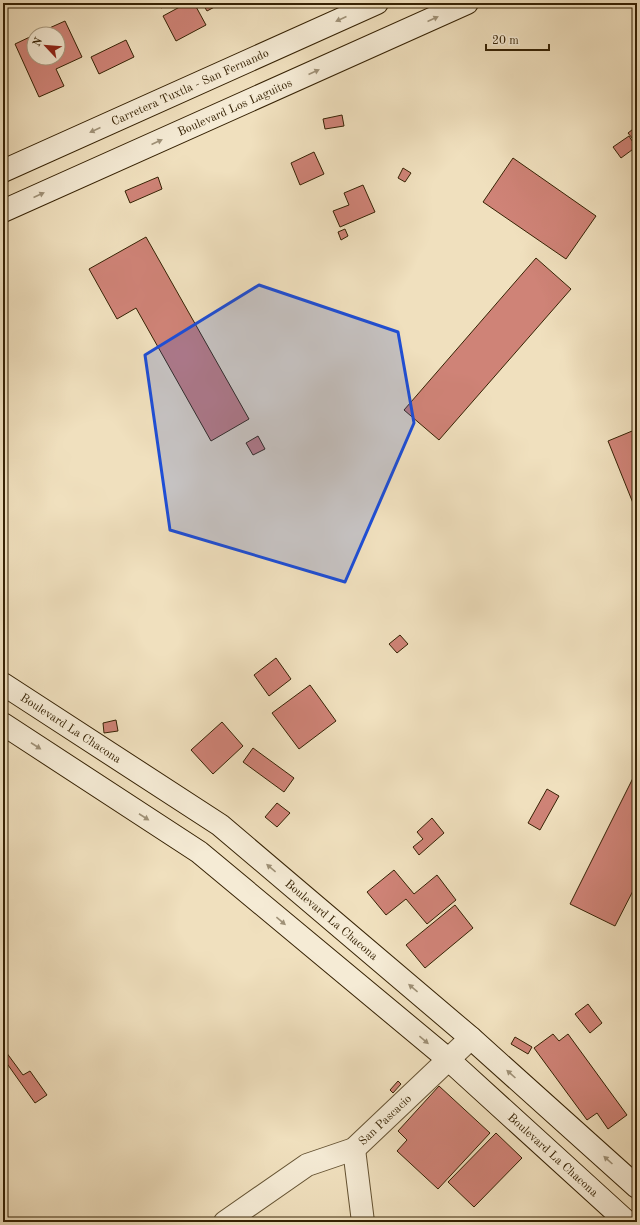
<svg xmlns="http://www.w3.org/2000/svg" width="640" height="1225" font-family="'Old Standard TT',serif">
  <rect width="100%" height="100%" fill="#f0e0be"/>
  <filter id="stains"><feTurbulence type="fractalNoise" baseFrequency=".005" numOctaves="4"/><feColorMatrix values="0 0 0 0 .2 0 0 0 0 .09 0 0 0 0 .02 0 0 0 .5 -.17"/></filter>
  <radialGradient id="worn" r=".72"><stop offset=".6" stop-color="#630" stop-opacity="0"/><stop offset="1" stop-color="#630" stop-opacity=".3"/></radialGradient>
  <g fill="#cf8377" stroke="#362204">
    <path d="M159,3H170L161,8Z"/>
    <path d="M187,3H194L206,25L176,41L163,16Z"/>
    <path d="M202,3H222L207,11Z"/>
    <path d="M65,21L82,57L56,69L64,86L39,97L15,44L34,35V58H58V34H36Z"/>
    <path d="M126,40L134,57L99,74L91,57Z"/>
    <path d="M342,115L344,126L325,129L323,119Z"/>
    <path d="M637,126V144L628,133Z"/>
    <path d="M629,136L636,147L621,158L613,147Z"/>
    <path d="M314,152L324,174L300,185L291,163Z"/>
    <path d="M513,158L596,216L566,259L483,202Z"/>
    <path d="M403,168L411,173L405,182L398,178Z"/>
    <path d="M158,177L162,189L130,203L125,191Z"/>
    <path d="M363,185L375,212L340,227L333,211L349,205L344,193Z"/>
    <path d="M345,229L348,236L341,240L338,232Z"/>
    <path d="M146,237L249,419L211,441L136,308L117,319L89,269Z"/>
    <path d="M536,258L571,289L439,440L404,410Z"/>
    <path d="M637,429V513L608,441Z"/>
    <path d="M258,436L265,449L253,455L246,443Z"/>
    <path d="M400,635L408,644L397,653L389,644Z"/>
    <path d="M276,658L291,679L269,696L254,675Z"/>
    <path d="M310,685L336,721L299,749L272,713Z"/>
    <path d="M116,720L118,731L104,733L103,723Z"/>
    <path d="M222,722L243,746L213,774L191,750Z"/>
    <path d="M253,748L294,778L284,792L243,762Z"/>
    <path d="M637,770V883L615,926L570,904Z"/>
    <path d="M547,789L559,796L540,830L528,823Z"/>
    <path d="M277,803L290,813L277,827L265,817Z"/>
    <path d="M432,818L444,833L419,855L413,847L423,839L417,832Z"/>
    <path d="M394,870L414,894L437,875L456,900L427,924L406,899L386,915L367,892Z"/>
    <path d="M455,905L473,928L425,968L406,945Z"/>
    <path d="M588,1004L602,1023L590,1033L575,1014Z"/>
    <path d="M553,1034L559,1041L568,1034L627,1115L608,1129L597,1113L587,1120L534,1048Z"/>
    <path d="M515,1037L532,1047L528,1054L511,1044Z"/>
    <path d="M6,1052L23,1075L30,1071L47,1095L35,1103L3,1058V1053Z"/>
    <path d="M398,1081L401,1084L393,1093L390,1090Z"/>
    <path d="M439,1086L490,1133L438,1189L397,1151L407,1140L398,1131Z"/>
    <path d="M496,1133L522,1158L474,1207L448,1182Z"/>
  </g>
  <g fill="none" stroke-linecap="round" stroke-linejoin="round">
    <g stroke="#645232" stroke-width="24">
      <g id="minor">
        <path d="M354,1149L363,1222"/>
        <path id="s1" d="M225,1222L307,1165L354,1149L471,1038"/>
      </g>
    </g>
    <g stroke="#362204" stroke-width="24">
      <g id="secondary">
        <path id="s2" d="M3,171L377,3"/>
        <path id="s3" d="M3,211L467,3"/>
        <path id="s4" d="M3,684L220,825L471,1038L637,1187"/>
        <path id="s5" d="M3,724L199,852L449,1060L627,1222"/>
      </g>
    </g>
    <use href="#minor" stroke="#f5ebd5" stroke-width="22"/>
    <use href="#secondary" stroke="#f5ebd5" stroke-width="22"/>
  </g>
  <defs><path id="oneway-solid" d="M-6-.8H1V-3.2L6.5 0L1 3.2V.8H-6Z"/></defs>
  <g fill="#9f9177">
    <use href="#oneway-solid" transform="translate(341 19) rotate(156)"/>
    <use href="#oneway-solid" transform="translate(433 19) rotate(-24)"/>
    <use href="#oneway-solid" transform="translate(314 72) rotate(-24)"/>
    <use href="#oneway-solid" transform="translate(95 130) rotate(156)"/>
    <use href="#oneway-solid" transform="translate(157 142) rotate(-24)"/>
    <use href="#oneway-solid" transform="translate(39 195) rotate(-24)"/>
    <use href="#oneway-solid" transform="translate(36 746) rotate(33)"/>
    <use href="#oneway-solid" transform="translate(144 817) rotate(33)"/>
    <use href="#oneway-solid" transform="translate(271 868) rotate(-140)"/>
    <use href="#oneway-solid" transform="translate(281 921) rotate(40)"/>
    <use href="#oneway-solid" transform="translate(413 988) rotate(-140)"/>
    <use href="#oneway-solid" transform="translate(424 1040) rotate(40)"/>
    <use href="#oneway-solid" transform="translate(511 1074) rotate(-138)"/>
    <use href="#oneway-solid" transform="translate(608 1160) rotate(-138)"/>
  </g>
  <path fill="#1d4ed8" fill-opacity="0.2" stroke="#1d4ed8" stroke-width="3" stroke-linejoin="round" d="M259,285L398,332L414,423L345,582L170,530L145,355Z"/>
  <g text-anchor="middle" stroke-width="3.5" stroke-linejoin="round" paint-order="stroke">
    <g font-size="12" fill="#362204" stroke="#f5ebd5">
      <text dy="4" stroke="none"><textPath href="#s2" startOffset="205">Carretera Tuxtla - San Fernando</textPath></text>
      <text dy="4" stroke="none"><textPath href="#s3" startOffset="254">Boulevard Los Laguitos</textPath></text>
      <text dy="4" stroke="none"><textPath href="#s4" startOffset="81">Boulevard La Chacona</textPath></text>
      <text dy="4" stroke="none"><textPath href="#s4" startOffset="405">Boulevard La Chacona</textPath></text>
      <text dy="4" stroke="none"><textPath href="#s1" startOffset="192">San Pascacio</textPath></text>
      <text dy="4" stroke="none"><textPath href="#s5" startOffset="700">Boulevard La Chacona</textPath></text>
    </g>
  </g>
  <rect width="640" height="1225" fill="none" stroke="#f0e0be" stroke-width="16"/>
  <rect x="4" y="4" width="632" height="1217" fill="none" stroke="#362204" stroke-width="2"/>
  <rect x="8" y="8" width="624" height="1209" fill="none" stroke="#362204"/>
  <g transform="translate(46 46) rotate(296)"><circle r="19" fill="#f5ebd5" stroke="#a99b81"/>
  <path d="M0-3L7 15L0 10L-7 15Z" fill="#8f2418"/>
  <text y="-6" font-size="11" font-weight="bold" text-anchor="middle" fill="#362204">N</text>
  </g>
  <path d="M486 44v6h63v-6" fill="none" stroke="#362204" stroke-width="2"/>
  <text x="492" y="44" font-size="12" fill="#362204" stroke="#f5ebd5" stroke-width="3" paint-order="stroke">20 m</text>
  <rect width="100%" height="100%" filter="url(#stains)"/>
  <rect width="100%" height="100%" fill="url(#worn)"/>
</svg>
